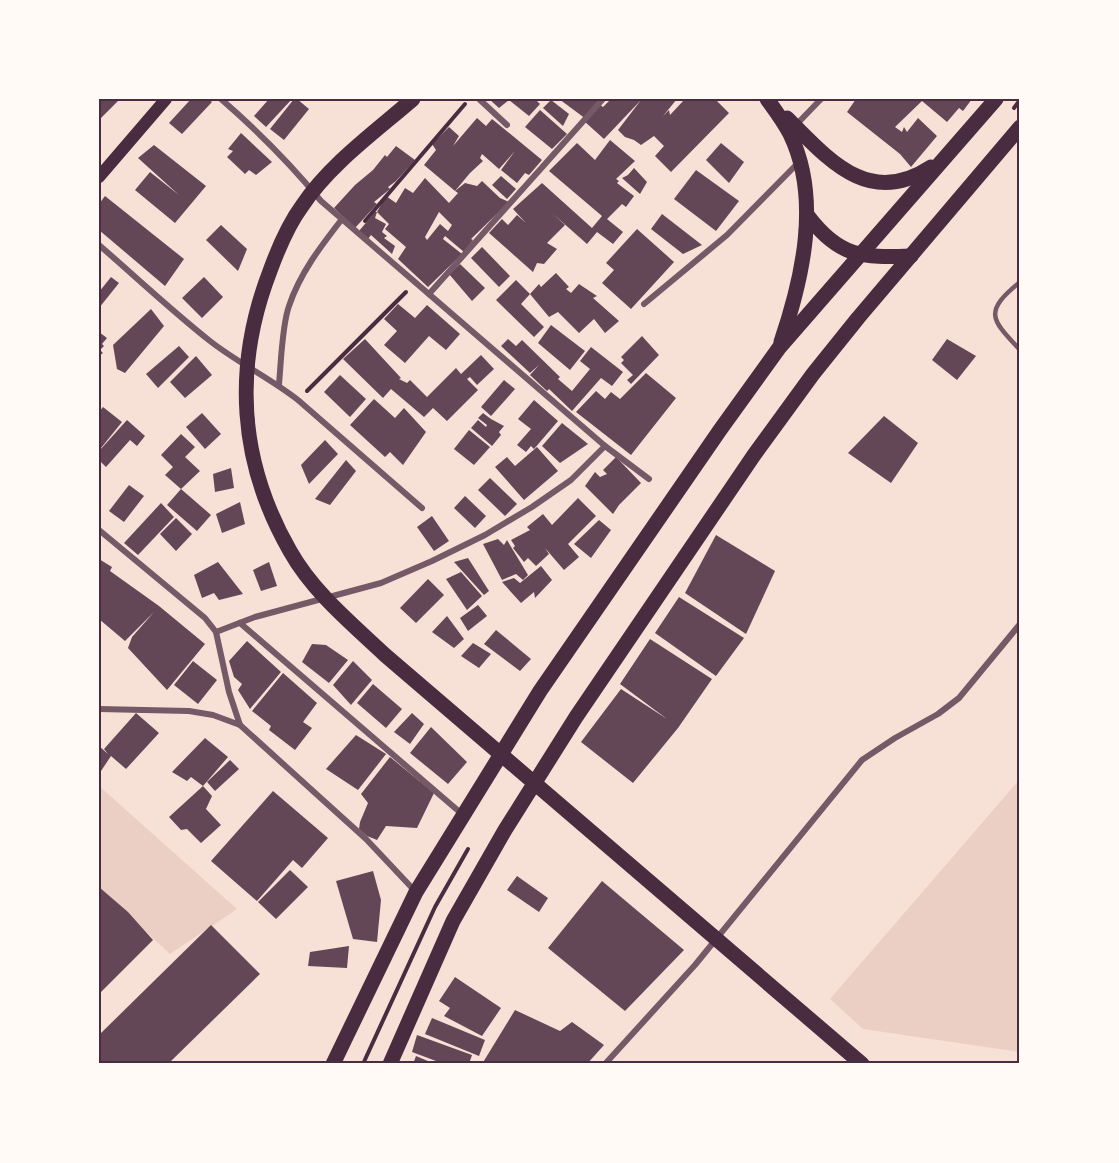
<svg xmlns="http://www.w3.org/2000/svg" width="1119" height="1163" font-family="'Asap Condensed',sans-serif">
  <rect width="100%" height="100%" fill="#f7e1d7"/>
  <g fill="#ebcfc5">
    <path d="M1020,779V1052L863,1029L830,999Z"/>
    <path d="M99,786L237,909L170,954L99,888Z"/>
  </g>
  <g fill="#644757" fill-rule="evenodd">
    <path d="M99,99H114L118,101L99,120Z"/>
    <path d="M191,99H208L212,102L182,134L169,123Z"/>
    <path d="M269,99H292L266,127L254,116Z"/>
    <path d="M294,99H297L309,109L284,140L270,129Z"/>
    <path d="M489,99H535L540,104L529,116L509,100L499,108Z"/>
    <path d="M559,99H602L599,104L603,107L611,99H677L663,116L669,110L670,115L685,99H715L729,113L671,172L655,156L664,146L654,136L641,145L634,140L625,137L618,130L641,100L604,139L584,121L586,119Z"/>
    <path d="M856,99H920L922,101L895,127L902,132L904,127L907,132L918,118L937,136L911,167L900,154L847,112Z"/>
    <path d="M924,99H972L963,111L959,108L947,122L922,101Z"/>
    <path d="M551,100L569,114L563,126L543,108Z"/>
    <path d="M540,110L567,134L552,149L525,127Z"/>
    <path d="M477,118L486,126L492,119L542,160L529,175L525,173L517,183L501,170L515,151L499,169L482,154L480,158L483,161L470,173L455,191L424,165L436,150L432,144L449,127L459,136L453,146Z"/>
    <path d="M241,133L272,162L256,175L249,170L245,174L227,157L233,151L228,149Z"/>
    <path d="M610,140L635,161L616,179L619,181L617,183L634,196L626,207L622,204L607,219L623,232L613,244L597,232L587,244L552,213L565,225L547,243L557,249L544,264L537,263L533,272L489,233L502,219L508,225L517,215L526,223L513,209L542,183L592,228L602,216L549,171L577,143L595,160Z"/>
    <path d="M721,143L744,162L729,183L706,160Z"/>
    <path d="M154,145L206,186L175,223L135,190L150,172L179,195L138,158Z"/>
    <path d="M396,146L415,160L396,181L388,187L390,189L374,202L377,204L355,228L334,208L355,185L373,170L385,155L387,157Z"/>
    <path d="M634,168L647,182L640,194L622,178L628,175Z"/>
    <path d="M696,170L739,201L716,231L674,199Z"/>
    <path d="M501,176L516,189L507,199L492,185Z"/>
    <path d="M425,178L449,203L458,193L455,191L465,183L477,186L482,181L500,198L509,202L471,239L473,240L464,252L445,236L443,239L462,254L428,287L398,259L406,247L385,229L389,224L377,212L386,196L396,203L405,188L413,193ZM439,212L452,225L448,231L440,224L427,240L425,237Z"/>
    <path d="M105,196L184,259L165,286L99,230V204Z"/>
    <path d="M375,212H377L375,218L386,224L382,232L387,236L384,238L395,246L392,254L371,235L368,239L359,231Z"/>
    <path d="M662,214L702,245L683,254L651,229Z"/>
    <path d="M221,225L247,249L238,271L206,240Z"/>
    <path d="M637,229L674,262L631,309L602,283L614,270L606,263Z"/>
    <path d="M482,247L510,276L499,287L471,258Z"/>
    <path d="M460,264L485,288L472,301L449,274Z"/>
    <path d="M556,273L569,287L566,289L571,293L579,284L597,296L593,298L619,321L605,333L594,319L579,333L558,312L549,317L530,294L539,284L541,287Z"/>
    <path d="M111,277L119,283L99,308V292Z"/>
    <path d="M204,277L223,297L202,318L182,298Z"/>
    <path d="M516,280L530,294L521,304L544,327L534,337L496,300Z"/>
    <path d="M398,304L415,318L427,305L460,334L446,350L429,336L405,363L384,345L397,331L384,319Z"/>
    <path d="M151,309L164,326L125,373L117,369L113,345Z"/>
    <path d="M551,325L585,351L570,370L538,343Z"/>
    <path d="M99,332L107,338L102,344L104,346L100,350L103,353L99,356Z"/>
    <path d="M642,336L659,355L631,384L627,380L633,375L621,363L624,360L621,357Z"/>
    <path d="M365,339L401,378L399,379L407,383L410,380L427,397L456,368L461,374L481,355L494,369L477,385L470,377L467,379L478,390L447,421L433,408L424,417L391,389L383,398L343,359Z"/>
    <path d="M508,339L516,346L522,340L560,377L558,379L572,391L590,369L580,361L591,347L623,372L612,386L601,378L572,411L549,389L547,391L530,375L539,365L530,373L501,346Z"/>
    <path d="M947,339L976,356L957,380L932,360Z"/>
    <path d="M179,346L189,357L158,388L146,374Z"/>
    <path d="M196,356L212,375L185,398L170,382Z"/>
    <path d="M646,373L676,398L631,455L576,412L596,391L605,399L611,392L620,399Z"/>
    <path d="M340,375L366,399L350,417L324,392Z"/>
    <path d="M504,380L515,389L491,416L481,407Z"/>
    <path d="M374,399L395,418L404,408L426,432L403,465L390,452L385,457L350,425Z"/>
    <path d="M534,400L558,421L534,449L531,446L526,452L517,445L531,429L518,419Z"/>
    <path d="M103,407L122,422L101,448L99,446V412Z"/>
    <path d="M202,413L221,434L205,449L186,427Z"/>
    <path d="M483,413L491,419L504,426L499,432L501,435L492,446L471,428L478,420L486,427L487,425L478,418Z"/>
    <path d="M884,416L918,443L891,483L848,453Z"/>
    <path d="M127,420L145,436L137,446L130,440L106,467L99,460V451Z"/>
    <path d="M562,423L588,444L560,463L542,446Z"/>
    <path d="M469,430L490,447L474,465L454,449Z"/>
    <path d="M181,434L195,447L185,457L200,471L181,489L165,475L173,467L161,455Z"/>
    <path d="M325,440L338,454L309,484L301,465Z"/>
    <path d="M537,447L558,471L524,500L495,467L507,457L515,466Z"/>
    <path d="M616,457L641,483L619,505L613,514L585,486L595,472L600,477L607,474L603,470Z"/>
    <path d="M346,460L356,471L330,505L315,499Z"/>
    <path d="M231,468L234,488L215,492L213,474Z"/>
    <path d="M490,478L517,504L505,516L478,490Z"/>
    <path d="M129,485L144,496L124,522L109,511Z"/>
    <path d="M181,489L211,515L197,531L167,505Z"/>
    <path d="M465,496L486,516L475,528L454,508Z"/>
    <path d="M578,498L596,516L568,544L579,557L564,570L545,548L549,554L536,566L528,558L524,562L513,548L515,546L511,540L530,530L527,527L543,514L552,525Z"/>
    <path d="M240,502L245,524L222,533L216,514Z"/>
    <path d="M161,503L174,517L138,555L124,543Z"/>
    <path d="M432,516L449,541L434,551L417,527Z"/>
    <path d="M176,518L192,534L176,551L160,534Z"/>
    <path d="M599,520L611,530L591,558L574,544Z"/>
    <path d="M716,535L775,571L746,634L685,593Z"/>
    <path d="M498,539L504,545L507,540L528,575L523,580L516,574L502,580L483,544Z"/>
    <path d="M468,558L489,591L484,595L454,562Z"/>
    <path d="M99,559L112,567L110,571L159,606L205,644L167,690L128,648L132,637L154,612L125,641L99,619Z"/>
    <path d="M218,562L243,594L219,600L214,593L202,598L194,575Z"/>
    <path d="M269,562L277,586L261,591L253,570Z"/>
    <path d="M541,566L552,580L535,598L534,592L521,603L502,582L514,578L520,583Z"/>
    <path d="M461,572L482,596L467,610L446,579Z"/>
    <path d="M428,579L444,595L416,623L400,608Z"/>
    <path d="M679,597L744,638L716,676L655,633Z"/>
    <path d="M478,605L487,616L468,631L460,618Z"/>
    <path d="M447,616L464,639L454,648L432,632Z"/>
    <path d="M496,630L531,659L520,671L484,644Z"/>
    <path d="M650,639L712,679L678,728L633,783L581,742L621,689L667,719L620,684Z"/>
    <path d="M247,641L281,672L250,709L238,690L242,684L234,677L229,661Z"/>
    <path d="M473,643L491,654L479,668L461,656Z"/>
    <path d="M312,644L326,645L348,660L329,683L302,662Z"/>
    <path d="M193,661L217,680L198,704L174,685Z"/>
    <path d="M353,661L372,680L351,705L333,685Z"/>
    <path d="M283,673L317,703L303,722L312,728L295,750L269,730L271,726L252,711Z"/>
    <path d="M373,684L402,709L386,728L357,703Z"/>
    <path d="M136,713L159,733L126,769L111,756L99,774V746L108,754L104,749Z"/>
    <path d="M412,713L424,724L410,744L394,732Z"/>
    <path d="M431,727L467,762L448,784L410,753Z"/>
    <path d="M356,735L386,754L358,790L326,769Z"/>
    <path d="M205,738L228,757L203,786L191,777L187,781L172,772Z"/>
    <path d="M390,757L434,793L417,828L386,826L377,840L367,836L359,829L360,822L368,803L361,794Z"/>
    <path d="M230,760L239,769L215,791L207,782Z"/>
    <path d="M203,786L212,796L206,809L221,825L201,843L187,829L181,830L169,817Z"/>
    <path d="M273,791L328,838L302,868L293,860L257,901L211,861Z"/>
    <path d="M290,870L308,887L276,919L258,902Z"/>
    <path d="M373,871L381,900L377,942L353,939L336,881Z"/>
    <path d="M517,876L548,898L539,912L507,890Z"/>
    <path d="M602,881L684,950L625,1011L548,948Z"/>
    <path d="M99,887L128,912L153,940L99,994Z"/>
    <path d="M211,925L260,974L168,1064H99V1035Z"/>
    <path d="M349,946L347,968L308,966L310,952Z"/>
    <path d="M455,977L501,1008L482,1036L444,1016L450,1008L439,1001Z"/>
    <path d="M515,1010L560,1031L572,1022L604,1045L587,1064H482Z"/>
    <path d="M432,1018L485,1040L479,1056L425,1034Z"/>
    <path d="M417,1035L472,1055L469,1064H444L412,1052Z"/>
    <path d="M416,1056L435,1064H413Z"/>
  </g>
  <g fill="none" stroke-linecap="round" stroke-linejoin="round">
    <g stroke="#4a2c40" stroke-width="4">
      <path d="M1014,108L1020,100"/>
      <path d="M365,221L465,104"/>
      <path d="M307,391L406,292"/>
      <path d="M363,1064L435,907L468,849"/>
    </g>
    <path stroke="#755966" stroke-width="4.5" d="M1020,282C983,312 991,319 1020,350"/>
    <g stroke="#755966" stroke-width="6">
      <path d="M221,99C259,132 289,162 321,201L605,446L649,479"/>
      <path d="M479,99L507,125"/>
      <path d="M795,126L821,99"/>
      <path d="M99,245C136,277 172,311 210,341C238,363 270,378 298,400L422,508"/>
      <path d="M429,294L603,99"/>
      <path d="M644,304L727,235L798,163"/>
      <path d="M279,384C281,363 282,325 289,306C300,273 321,246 342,219"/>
      <path d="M99,530L205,618L216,632L229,692L240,725"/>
      <path d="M240,623L462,814"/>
      <path d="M216,632L255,617L381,583L432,561L485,535L532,507L571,480L605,446"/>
      <path d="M99,709L189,711L213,715L240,725L366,839L414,890"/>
      <path d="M605,1064L695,965L862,760L895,738L938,714L959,698L1020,624"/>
    </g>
    <path stroke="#4a2c40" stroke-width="12" d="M99,177L166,99"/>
    <g stroke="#4a2c40" stroke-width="15">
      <path d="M413,99C375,132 330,164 302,206C288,225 278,249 270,271C233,367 239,462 290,551C313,592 351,623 385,655L862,1064"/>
      <path d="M767,99C775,110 784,122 790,134C821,198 803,277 781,342"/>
      <path d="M787,118C829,160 869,208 931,167"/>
      <path d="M808,216C839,257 862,258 911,256"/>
      <path d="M333,1064L416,892L540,691L720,430L779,348L996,99"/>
      <path d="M390,1064L453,921L505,830L576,717L754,455L813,374L858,318L1020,127"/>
    </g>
  </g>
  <rect width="1119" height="1163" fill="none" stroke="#fffaf5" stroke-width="201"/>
  <rect x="100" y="100" width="918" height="962" fill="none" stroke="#4a2c40" stroke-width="2"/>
</svg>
